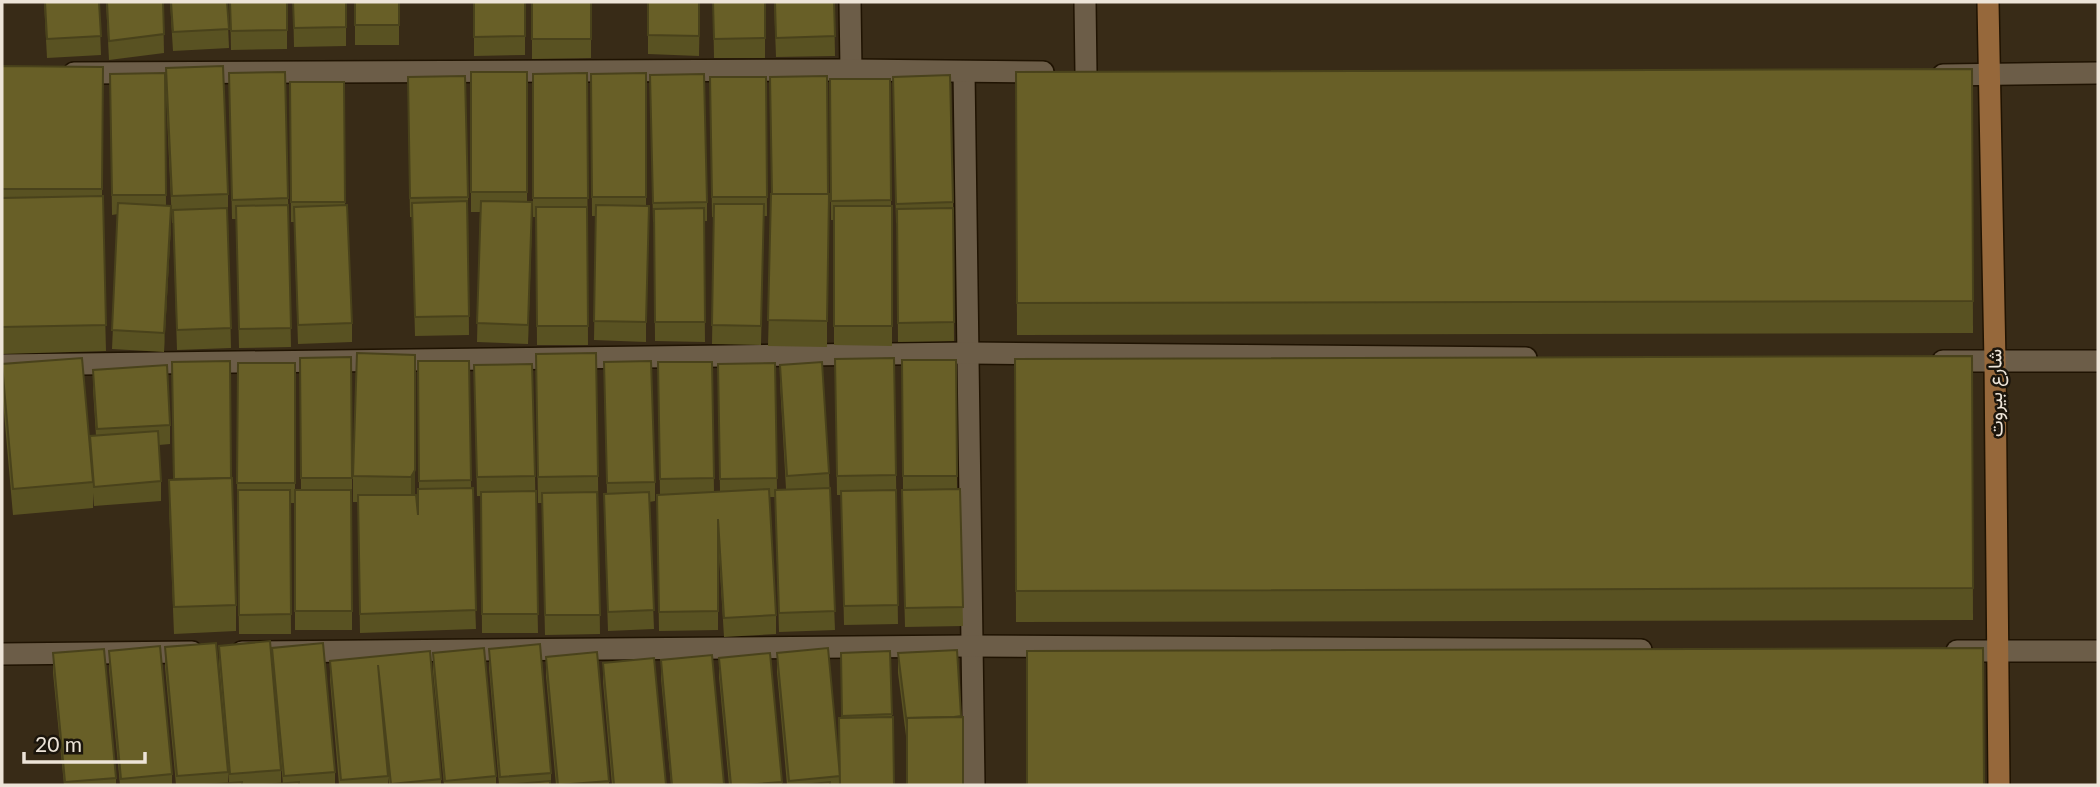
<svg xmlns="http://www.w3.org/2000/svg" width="2100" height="787" font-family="Lato,Vazirmatn,sans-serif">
  <rect width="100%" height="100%" fill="#382b17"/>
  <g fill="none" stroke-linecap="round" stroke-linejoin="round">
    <g stroke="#1f1302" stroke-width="24">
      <g id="street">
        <path d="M850,2L851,70"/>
        <path d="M1085,2L1086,73"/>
        <path d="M964,72L974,785"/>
        <path d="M74,73L851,70L1043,72"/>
        <path d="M1943,75L2098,73"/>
        <path d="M1943,361H2098"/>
        <path d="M2,365L970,353L1526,358"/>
        <path d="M1957,651H2098"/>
        <path d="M242,652L972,646L1641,650"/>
        <path d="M2,654L192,652"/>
      </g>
    </g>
    <g stroke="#1f1302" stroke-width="24">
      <path id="secondary" d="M1988,2L1995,362L1999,785"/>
    </g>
    <use href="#street" stroke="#6c5d48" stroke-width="21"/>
    <use href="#secondary" stroke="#96683b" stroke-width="21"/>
  </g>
  <g fill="#595222">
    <path d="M44,2H99L101,55L47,58Z"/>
    <path d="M106,2H163L164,53L109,60Z"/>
    <path d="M170,2H227L229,48L173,51Z"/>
    <path d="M230,2H287V49L231,50Z"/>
    <path d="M293,2H346V46L294,47Z"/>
    <rect x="355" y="2" width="44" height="43"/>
    <path d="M474,2H525V55L474,56Z"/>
    <path d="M532,2H591V58L532,59Z"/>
    <path d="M648,2H700L699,56L648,54Z"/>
    <path d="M713,2H765V58H714Z"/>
    <path d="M774,2H834L835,56L776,57Z"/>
    <path d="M2,66L103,67L102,196L106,351L2,354Z"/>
    <path d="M166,68L228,194V220L231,348L177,350L173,223H172L166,95Z"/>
    <path d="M1972,69L1973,333L1017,335L1016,72Z"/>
    <path d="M471,72H527V202L532,221L528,344L477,342L480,212H471Z"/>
    <path d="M165,73L166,205L171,225L164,352L112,349L118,214L112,215L110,74Z"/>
    <path d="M229,73L288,198L291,347L239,348L236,219H232Z"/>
    <path d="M587,73L588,345H537L536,217H533V74Z"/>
    <path d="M646,73V342L594,340L596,216H592L591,74Z"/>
    <path d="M650,75L707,202V221H704L705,342L655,341L654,222H653Z"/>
    <path d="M827,76V347L768,346L772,194Z"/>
    <path d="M710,77H766L767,216H764L761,345L712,344L714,217H712Z"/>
    <path d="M830,79H890L891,206H892V346L834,345V220H831Z"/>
    <path d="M290,82H344L345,205L352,323V342L298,344L294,222H291Z"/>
    <path d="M408,96L468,197L469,335L415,336L412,217H410Z"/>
    <path d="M893,96L953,202L954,341L898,342L897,223H896Z"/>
    <path d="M415,355V495L418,511L419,489L418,361H469L471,488L476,629L360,633L358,502H353V476Z"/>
    <path d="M1972,356L1973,620L1016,622L1015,359Z"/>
    <path d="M300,358L352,478V630H295V503H290L291,634H239L237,503L238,363H295V490H301Z"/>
    <path d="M835,359L896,475L898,624L844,625L841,495H837Z"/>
    <path d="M902,360H956L957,489H960L963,626L905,627L902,509L903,490Z"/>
    <path d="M172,362L231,478L236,605V631L174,634L169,507V480H173Z"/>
    <path d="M658,362H712L714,492L720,491L718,364L775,363L777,490L786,489L780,384V365L829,473L835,630L779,632L775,497H769L776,615V634L724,637L718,540V630L659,631L657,514L660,494Z"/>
    <path d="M2,364L90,444L96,436L93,389V370L170,425V444L159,445L161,481V501L94,506L93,493V508L13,515L2,390Z"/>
    <path d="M474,365L535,476L538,633H482L481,496H477Z"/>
    <path d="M536,380L598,476L600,634L545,635L542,503H538Z"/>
    <path d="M604,381L655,482V501L649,502L654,629L608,631L604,513V494H607Z"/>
    <path d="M219,646L281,770V784H283L272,667V648L335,772V785H176L165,667V647L228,772V783H229L219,665Z"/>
    <path d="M489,649L551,773V785H499L489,668Z"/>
    <path d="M957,650L961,717L907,744L898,673V653Z"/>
    <path d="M109,651L172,774V785H120L109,670Z"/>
    <path d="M890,651L894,785H787L777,672V653L839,770L842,718L841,653Z"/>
    <path d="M53,653L116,778V785H64L53,673Z"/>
    <path d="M433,653L496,776V785H444L433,672Z"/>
    <path d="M770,653L782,785H729L719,677V658Z"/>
    <path d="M712,655L724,785H671L661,679V660Z"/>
    <path d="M546,657L609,781V785H556L546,676Z"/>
    <path d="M330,661L441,779V785H389L388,777V785H339L330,680Z"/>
    <path d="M603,663L666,785H612L603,682Z"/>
  </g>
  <g fill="#49421b">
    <path d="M532,202V221L528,344V325Z"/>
    <path d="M171,206V225L164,352V333Z"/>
    <path d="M415,382V497L411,504V477Z"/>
  </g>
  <g fill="#685f27" stroke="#49421b" stroke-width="2">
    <path d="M45,2H99L101,36L47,39Z"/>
    <path d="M107,2H163L164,34L109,41Z"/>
    <path d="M171,2H227L229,29L173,32Z"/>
    <path d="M230,2H287V30L231,31Z"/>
    <path d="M293,2H346V27L294,28Z"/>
    <rect x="355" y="2" width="44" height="23"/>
    <path d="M474,2H525V36L474,37Z"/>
    <rect x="532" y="2" width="59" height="37"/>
    <path d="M648,2H699V36L648,35Z"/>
    <path d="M713,2H765V38L714,39Z"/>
    <path d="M775,2H834L835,36L776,38Z"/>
    <path d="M2,66L103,67L102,189H2Z"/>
    <path d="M223,66L228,194L172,196L166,68Z"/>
    <path d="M1972,69L1973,301L1017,303L1016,72Z"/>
    <path d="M285,72L288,198L232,200L229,73Z"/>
    <rect x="471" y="72" width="56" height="120"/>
    <path d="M165,73L166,195H112L110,74Z"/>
    <path d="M587,73L588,198H533V74Z"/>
    <path d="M646,73V197H592L591,74Z"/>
    <path d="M704,74L707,202L653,203L650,75Z"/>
    <path d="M950,75L953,202L896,204L893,77Z"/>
    <path d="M465,76L468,197L410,198L408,77Z"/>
    <path d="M827,76L828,194H772L770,77Z"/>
    <path d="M710,77H766L767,197H712Z"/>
    <path d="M830,79H890L891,200L831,201Z"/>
    <path d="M290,82H344L345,202H291Z"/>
    <path d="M771,194H829L827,321L768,320Z"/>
    <path d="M103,196L106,325L2,327V198Z"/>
    <path d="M467,201L469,316L415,317L412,203Z"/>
    <path d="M481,201L532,202L528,325L477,323Z"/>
    <path d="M118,203L171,206L164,333L112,330Z"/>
    <path d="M714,204H764L761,326L712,325Z"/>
    <path d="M288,205L291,328L239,329L236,206Z"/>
    <path d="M347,205L352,323L298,325L294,207Z"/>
    <path d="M596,205L649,206L646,322L594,321Z"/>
    <rect x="834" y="206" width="58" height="120"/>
    <path d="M536,207H587L588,326H537Z"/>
    <path d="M227,208L231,328L177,330L173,210Z"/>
    <path d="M704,208L705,322H655L654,209Z"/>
    <path d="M953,208L954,322L898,323L897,209Z"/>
    <path d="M357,353L415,355V470L411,477L353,476Z"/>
    <path d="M596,353L598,476L538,477L536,354Z"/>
    <path d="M1972,356L1973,588L1016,591L1015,359Z"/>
    <path d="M351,357L352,478H301L300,358Z"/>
    <path d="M82,358L93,482L13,489L2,364Z"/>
    <path d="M894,358L896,475L837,476L835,359Z"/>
    <path d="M902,360H956L957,476H903Z"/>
    <path d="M230,361L231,478L174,479L172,362Z"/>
    <path d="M418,361H469L471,480L419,481Z"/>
    <path d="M651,361L655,482L607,483L604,362Z"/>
    <path d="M658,362H712L714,478L660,479Z"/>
    <path d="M822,362L829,473L787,476L780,365Z"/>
    <path d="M238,363H295V483H237Z"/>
    <path d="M775,363L777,478L720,479L718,364Z"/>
    <path d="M532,364L535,476L477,477L474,365Z"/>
    <path d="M167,365L170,425L97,429L93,370Z"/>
    <path d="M158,431L161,481L94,487L90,436Z"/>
    <path d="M232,478L236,605L174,607L169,480Z"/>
    <path d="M473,488L476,610L360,614L358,495H416L418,515V489Z"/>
    <path d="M830,488L835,611L779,613L775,490Z"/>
    <path d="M769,489L776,615L724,618L718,519V611L659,612L657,495Z"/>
    <path d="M960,489L963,607L905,608L902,490Z"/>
    <path d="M238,490H290L291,614L239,615Z"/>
    <path d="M295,490H351L352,611H295Z"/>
    <path d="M896,490L898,605L844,606L841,491Z"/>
    <path d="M536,491L538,614H482L481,492Z"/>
    <path d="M597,492L600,615H545L542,493Z"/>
    <path d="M649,492L654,610L608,612L604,494Z"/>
    <path d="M270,641L281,770L230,774L219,646Z"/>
    <path d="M216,643L228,772L177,776L165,647Z"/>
    <path d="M323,643L335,772L284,776L272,648Z"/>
    <path d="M540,644L551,773L500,777L489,649Z"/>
    <path d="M160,646L172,774L121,779L109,651Z"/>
    <path d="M484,648L496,776L445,781L433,653Z"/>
    <path d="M828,648L840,776L789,781L777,653Z"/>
    <path d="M1983,648L1984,785H1027V651Z"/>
    <path d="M104,649L116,778L65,782L53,653Z"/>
    <path d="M957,650L961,716L954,717L907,718V725L898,653Z"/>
    <path d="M430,651L441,779L391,784L378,665L388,776L341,780L330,661Z"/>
    <path d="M890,651L892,714L842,716L841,653Z"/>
    <path d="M597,652L609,781L558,785L546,657Z"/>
    <path d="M770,653L782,782L744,785H731L719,658Z"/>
    <path d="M712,655L724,784L707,785H672L661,660Z"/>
    <path d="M654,658L666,785H614L603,663Z"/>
    <path d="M893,717L894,785H840L839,718Z"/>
    <path d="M963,717V785H907V718Z"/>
    <path d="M550,781V785H505Z"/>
    <path d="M242,782V785H205Z"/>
    <path d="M299,782V785H264Z"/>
    <path d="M830,782V785H803Z"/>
  </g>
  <g text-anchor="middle" stroke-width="5" stroke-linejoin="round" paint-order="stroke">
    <g font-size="19" fill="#ede4d8" stroke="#1b150c">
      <text transform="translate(1995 393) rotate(-91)" y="7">شارع بيروت</text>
    </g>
  </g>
  <rect width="2100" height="787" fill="none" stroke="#ede4d8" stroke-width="7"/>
  <path d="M24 752v10h121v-10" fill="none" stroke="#ede4d8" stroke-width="3.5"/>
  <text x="35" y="752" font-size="21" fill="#ede4d8" stroke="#1b150c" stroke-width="5" paint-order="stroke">20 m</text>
</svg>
